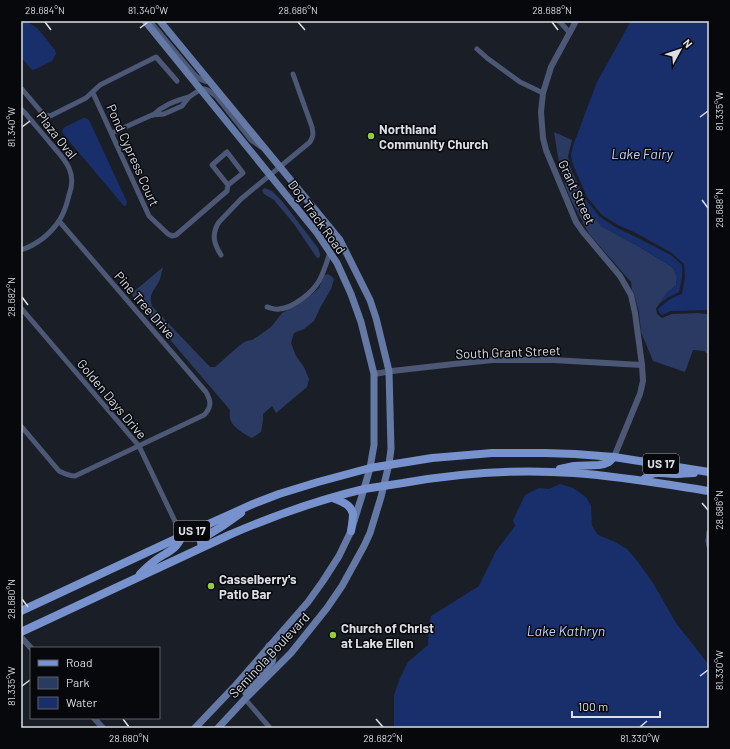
<svg xmlns="http://www.w3.org/2000/svg" width="730" height="749" font-family="Barlow,sans-serif">
  <rect width="100%" height="100%" fill="#1a1e26"/>
  <g fill="#2a3a62">
    <path d="M554,132L572,140L568,156L570,167L575,178L577,187L601,226L636,245L666,263L674,269L677,277L676,285L667,293L657,307L656,308L657,314L662,318L672,314L698,313L707,314L709,316V355L704,351L693,350L685,372L653,361L641,332L639,312L634,294L632,290L631,282L589,234L571,200L566,188L558,157Z"/>
    <path d="M265,188L272,191L282,201L318,248L320,254V257L317,258L294,224L274,200L264,194L262,190Z"/>
    <path d="M163,267C162,271 161,275 160,279C155,291 148,293 152,306L210,367H215L240,345L246,341L252,340L257,337L271,327L282,313L300,303L311,295L319,288L324,275L328,274L331,276L334,279L331,289L320,308L314,321L304,329L294,333L291,343L296,356L304,367L309,379L307,387L276,413L272,406L263,414V421L261,432L252,438C248,436 246,435 243,433C234,427 228,422 230,410L131,294Z"/>
  </g>
  <g fill="#192f6c">
    <path d="M21,21C36,21 46,40 55,50L56,54L52,61L36,69L32,70L21,57Z"/>
    <path d="M631,21H709V310L671,311L662,315L659,312L658,309C666,302 672,297 682,294L685,277L684,264L672,253L636,233L618,225L602,215L587,197L573,165L571,155L573,146L597,82Z"/>
    <path d="M83,118H86L89,120L127,202L126,206H124L64,135L62,130L65,127Z"/>
    <path d="M575,178L585,199L600,217L617,228L634,236L671,255L682,265V277L679,292L667,298L658,305L667,293L676,285L677,277L674,269L666,263L636,245L601,226L592,215L583,200L577,187Z"/>
    <path d="M560,484L573,488L586,497L591,506L592,526L598,535L613,541L627,549L638,562L653,583L676,623L709,665V728H394V695L400,678L408,662L428,645L429,625L431,616L479,586L496,551L515,526L513,520L525,495L539,488L549,489Z"/>
  </g>
  <g fill="none" stroke-linecap="round" stroke-linejoin="round">
    <g stroke="#4c5875" stroke-width="5">
      <path d="M150,21L194,74C199,79 203,82 210,82"/>
      <path d="M559,21L570,33"/>
      <path d="M477,49L487,58L520,82L543,93"/>
      <path d="M21,88L43,114L45,115L50,116L86,98L100,85L156,57L177,81"/>
      <path d="M93,93L149,216L168,234L172,236L176,235L227,191L228,185L243,173L227,152L212,165L228,185"/>
      <path d="M21,109L26,114C34,124 43,134 51,144C58,152 65,159 69,168C73,177 72,187 69,195C67,204 64,213 59,221C50,234 36,245 21,250"/>
      <path d="M153,115C164,105 174,101 189,97"/>
      <path d="M112,133L152,115L164,114L182,106L189,97L201,89H205L208,90L216,96L251,140L261,147"/>
      <path d="M221,255C214,244 211,234 219,222L241,199L310,142C314,136 313,133 312,127L293,74"/>
      <path d="M267,307C271,308 275,310 279,309C293,308 312,293 319,281C324,272 327,262 330,252"/>
      <path d="M21,308L139,446L182,536"/>
      <path d="M21,426L59,471C65,474 69,476 75,476L204,415C212,407 211,401 206,392L59,221"/>
      <path d="M709,532L708,541L709,546"/>
      <path d="M245,699L270,728"/>
    </g>
    <g stroke="#4c5875" stroke-width="6">
      <path d="M576,21L551,67L543,93L541,112L543,138L546,150L576,222L583,232L620,276L631,295L635,313L642,365L643,381L640,394L614,457"/>
      <path d="M374,374L392,371L454,364L493,360H553L642,365"/>
      <path d="M21,637L31,648"/>
      <path d="M94,718L103,728"/>
    </g>
    <g stroke="#6579a7" stroke-width="7">
      <path d="M145,21L317,233L337,263L351,294L361,322L374,374V445L370,468L364,489L351,531L339,556L323,581L308,602L234,687L195,728"/>
      <path d="M160,21L340,240L370,300L376,318L389,371L391,449L389,464L381,497L370,533L364,546L342,586L327,608L291,653L245,699L218,728"/>
      <path d="M246,693L272,662C274,655 273,651 269,646"/>
    </g>
    <g stroke="#7892ce" stroke-width="8">
      <path d="M560,469L574,466L599,465L604,464L609,462L614,457"/>
      <path d="M643,480C654,469 661,474 675,474C681,474 688,473 694,473"/>
      <path d="M333,498C340,501 351,504 353,514C353,519 352,525 351,531"/>
      <path d="M202,547L201,542L203,538L224,525L241,513"/>
      <path d="M140,574C144,570 148,566 152,563C164,552 175,553 182,536"/>
      <path d="M21,611L182,536L253,504L279,494L318,482L370,468L432,458L492,453H545L575,454L614,457L709,472"/>
      <path d="M21,632L229,535C273,516 318,500 364,489C377,487 390,485 403,483C459,473 517,469 574,473C619,476 664,484 709,491"/>
    </g>
  </g>
  <path fill="none" stroke="#dbdee4" stroke-width="1.5" d="M45,22L51,30M298,22L305,30M552,22L558,30M140,28L148,22M700,117L708,111M22,127L30,121M702,200L708,208M22,297L28,305M702,503L708,510M22,599L28,607M700,676L708,670M22,686L30,680M123,719L129,727M376,719L383,727M640,727L647,721"/>
  <g fill="#93cc3d" stroke="#07080c" stroke-width="1.5">
    <circle cx="371" cy="136" r="4"/>
    <circle cx="211" cy="586" r="4"/>
    <circle cx="333" cy="635" r="4"/>
  </g>
  <g text-anchor="middle" stroke-width="3" stroke-linejoin="round" paint-order="stroke">
    <g fill="#07080c" stroke="#9b9ea3" stroke-width="1">
      <rect x="643" y="454" width="36" height="20" rx="3"/>
      <rect x="174" y="521" width="36" height="20" rx="3"/>
    </g>
    <g font-size="12" font-weight="bold" fill="#dbdee4">
      <text x="661" y="468">US 17</text>
      <text x="192" y="535">US 17</text>
    </g>
    <g font-size="13" font-weight="bold" fill="#dbdee4" stroke="#07080c" text-anchor="start">
      <text x="379" y="134">Northland<tspan x="379" dy="15">Community Church</tspan></text>
      <text x="219" y="584">Casselberry's<tspan x="219" dy="15">Patio Bar</tspan></text>
      <text x="341" y="633">Church of Christ<tspan x="341" dy="15">at Lake Ellen</tspan></text>
    </g>
    <g font-size="13" fill="#dbdee4" stroke="#07080c">
      <text transform="translate(57 135) rotate(52)" y="5">Plaza Oval</text>
      <text transform="translate(133 155) rotate(66)" y="5">Pond Cypress Court</text>
      <text transform="translate(577 192) rotate(65)" y="5">Grant Street</text>
      <text transform="translate(317 217) rotate(54)" y="5">Dog Track Road</text>
      <text transform="translate(145 305) rotate(49)" y="5">Pine Tree Drive</text>
      <text transform="translate(508 352) rotate(-2)" y="5">South Grant Street</text>
      <text transform="translate(112 399) rotate(50)" y="5">Golden Days Drive</text>
      <text transform="translate(269 655) rotate(-47)" y="5">Seminola Boulevard</text>
    </g>
    <g font-size="14" font-style="italic" fill="#c3d5fb" stroke="#07080c">
      <text x="642" y="159">Lake Fairy</text>
      <text x="566" y="636">Lake Kathryn</text>
    </g>
  </g>
  <rect width="730" height="749" fill="none" stroke="#07080c" stroke-width="44"/>
  <rect x="30" y="647" width="130" height="72" fill="#07080c" stroke="#5c5e62"/>
  <rect x="38" y="660" width="20" height="6" fill="#7892ce" stroke="#5c5e62"/>
  <text x="66" y="667" font-size="12" fill="#dbdee4">Road</text>
  <rect x="38" y="677" width="20" height="12" fill="#2a3a62" stroke="#5c5e62"/>
  <text x="66" y="687" font-size="12" fill="#dbdee4">Park</text>
  <rect x="38" y="697" width="20" height="12" fill="#192f6c" stroke="#5c5e62"/>
  <text x="66" y="707" font-size="12" fill="#dbdee4">Water</text>
  <g transform="translate(680 50) rotate(50)" stroke="#07080c" stroke-width="3" paint-order="stroke">
  <path d="M0-3L7 15L0 10L-7 15Z" fill="#dbdee4"/>
  <text y="-6" font-size="11" font-weight="bold" text-anchor="middle" fill="#dbdee4">N</text>
  </g>
  <path d="M572 711v6h88v-6" fill="none" stroke="#dbdee4" stroke-width="2"/>
  <text x="578" y="711" font-size="12" fill="#dbdee4" stroke="#07080c" stroke-width="3" paint-order="stroke">100 m</text>
  <rect x="22" y="22" width="686" height="705" fill="none" stroke="#dbdee4" stroke-width="1.5"/>
  <g font-size="10" text-anchor="middle" fill="#dbdee4">
    <text x="45" y="14">28.684°N</text>
    <text x="148" y="14">81.340°W</text>
    <text x="298" y="14">28.686°N</text>
    <text x="552" y="14">28.688°N</text>
    <text transform="translate(719 111) rotate(-90)" y="4">81.335°W</text>
    <text transform="translate(11 127) rotate(-90)" y="4">81.340°W</text>
    <text transform="translate(719 208) rotate(-90)" y="4">28.688°N</text>
    <text transform="translate(11 297) rotate(-90)" y="4">28.682°N</text>
    <text transform="translate(719 510) rotate(-90)" y="4">28.686°N</text>
    <text transform="translate(11 599) rotate(-90)" y="4">28.680°N</text>
    <text transform="translate(719 670) rotate(-90)" y="4">81.330°W</text>
    <text transform="translate(11 686) rotate(-90)" y="4">81.335°W</text>
    <text x="129" y="742">28.680°N</text>
    <text x="383" y="742">28.682°N</text>
    <text x="640" y="742">81.330°W</text>
  </g>
</svg>
